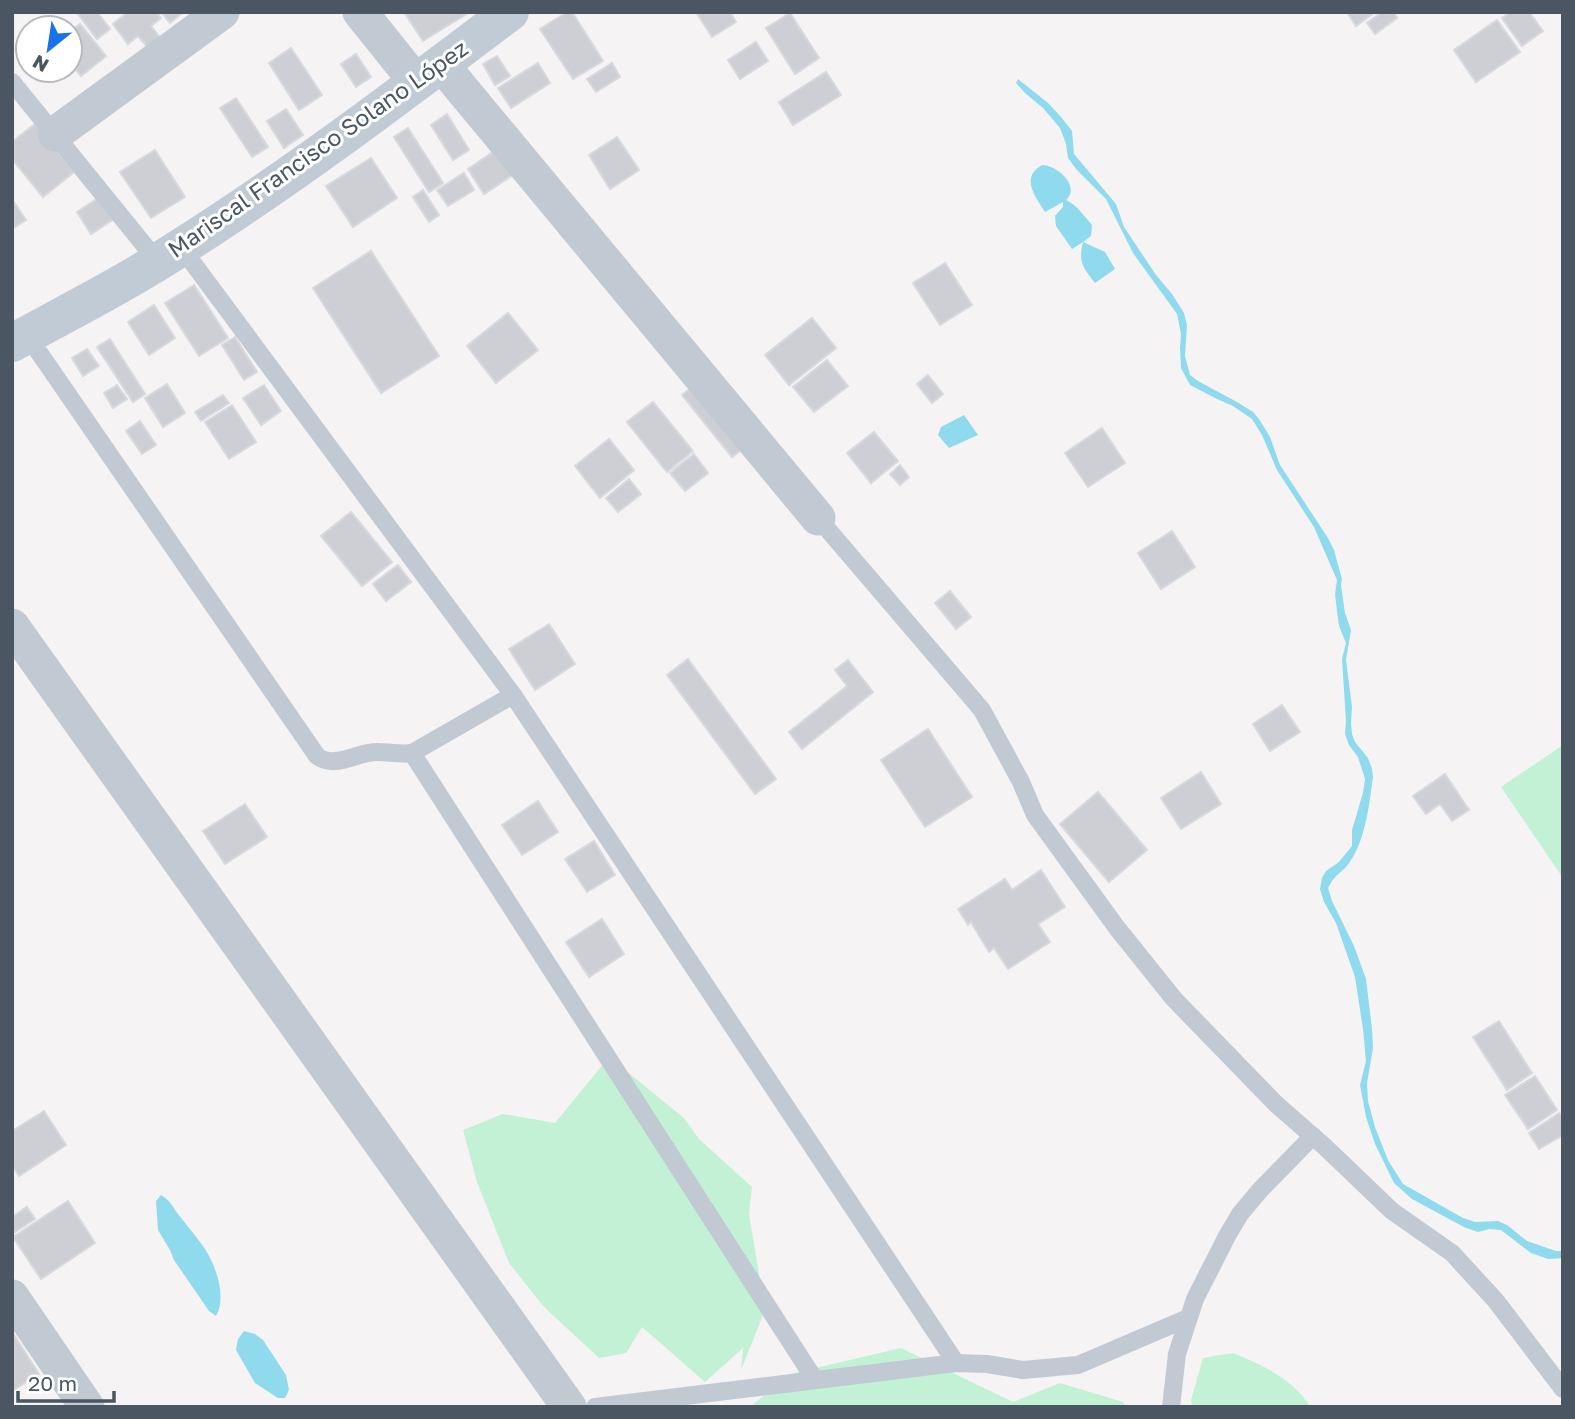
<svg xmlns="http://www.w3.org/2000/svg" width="1575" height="1419" font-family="'Golos Text',sans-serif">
  <rect width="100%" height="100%" fill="#f5f3f3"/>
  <g fill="#c3f1d5">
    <path d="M1563,745V878L1501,787Z"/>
    <path d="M609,1057L684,1118L699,1139L752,1187L749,1214L765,1310L741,1370L743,1348L705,1382L642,1327L626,1353L599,1358L544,1307L509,1263L477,1182L463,1130L503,1114L555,1123Z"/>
    <path d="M901,1348L1013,1402L1060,1383L1123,1402L1125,1407H750L790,1374Z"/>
    <path d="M1233,1353C1261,1364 1295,1380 1310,1407H1192L1191,1400L1203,1358Z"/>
  </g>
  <g fill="#90daee">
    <path d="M1018,79L1048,103L1061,117L1072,131L1074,154L1116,204L1124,227L1156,275L1172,294L1184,313L1187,325L1185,356L1190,375L1198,381L1237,402L1253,412L1259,419L1270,437L1280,465L1328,538L1334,550L1342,579L1341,585L1345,613L1351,630L1346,660L1352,707L1351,724L1352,734L1355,742L1368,758L1372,769L1373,777C1369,806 1365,845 1346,867C1338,875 1334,876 1328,888L1332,901L1354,946L1366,979L1372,1029L1373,1048L1367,1083L1368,1101L1375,1127L1388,1160L1403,1184L1463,1218L1475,1222L1498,1221L1507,1225L1527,1241L1556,1251H1563V1258L1548,1259L1531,1253L1501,1230L1489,1229L1478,1232L1464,1227L1412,1199L1394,1183L1375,1144L1366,1117L1360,1085L1366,1061L1363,1029L1355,977L1336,923L1324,902L1320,889L1322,878L1326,871L1339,862L1352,846V830L1363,793L1365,779L1358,757L1349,745L1345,734L1346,721L1342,659L1346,643L1339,626L1337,611L1335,594L1337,580L1314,527L1277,470L1262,435L1252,419L1233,406L1217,399L1190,385L1181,368L1180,348L1181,334L1177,314L1133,253L1106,199L1077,170L1068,158L1066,144L1060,128L1043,108L1025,93L1016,83Z"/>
    <path d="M1042,165C1057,165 1081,186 1066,200C1076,204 1085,217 1092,225L1091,236L1083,242L1105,252L1115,269L1095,283C1083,267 1078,263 1083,242L1072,249L1056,226L1055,216L1063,207V202L1045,212C1035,196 1020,178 1042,165Z"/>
    <path d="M964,415L978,435L949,448L938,435L941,427Z"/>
    <path d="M161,1195C171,1201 171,1205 178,1214C187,1226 197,1237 205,1249C216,1266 227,1297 216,1316L209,1311L174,1260L170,1250L158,1230L156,1201Z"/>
    <path d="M244,1331L255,1334L263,1340L286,1375L289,1390L285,1398H278L255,1383L236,1350L238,1339Z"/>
  </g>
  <g fill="#cdcfd5" stroke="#d7d9de" stroke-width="2">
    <path d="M80,12H97L110,29L97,39L78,14Z"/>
    <path d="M128,12H156L161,18L151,26L162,40L150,50L138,36L128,44L113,24Z"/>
    <path d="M161,12H183L170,23Z"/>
    <path d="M404,12H468V13L423,41Z"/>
    <path d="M567,12H572L603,61L573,79L540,29Z"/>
    <path d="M696,12H730L736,22L712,37Z"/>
    <path d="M1347,12H1375L1356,26Z"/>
    <path d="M1382,12H1393L1397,18L1375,34L1367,23Z"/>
    <path d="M1510,12H1529L1543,31L1522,46L1502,18Z"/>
    <path d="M790,13L819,58L795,74L766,28Z"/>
    <path d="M1497,20L1520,52L1476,82L1454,50Z"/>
    <path d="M80,24L106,56L81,76L70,63V32Z"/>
    <path d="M756,42L768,61L740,79L728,60Z"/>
    <path d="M291,48L322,95L299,110L269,63Z"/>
    <path d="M356,54L371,77L356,87L341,64Z"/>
    <path d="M497,56L510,76L495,85L483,64Z"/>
    <path d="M538,63L550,83L511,108L498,88Z"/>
    <path d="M612,63L620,77L596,92L587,79Z"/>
    <path d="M826,72L841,95L793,125L779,102Z"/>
    <path d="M236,98L268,147L252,157L220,108Z"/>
    <path d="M286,109L303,135L284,148L267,121Z"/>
    <path d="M447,114L469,150L453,160L431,125Z"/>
    <path d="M35,124L74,172L43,197L12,159V142Z"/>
    <path d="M408,128L443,183L429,192L394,137Z"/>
    <path d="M617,137L639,170L610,189L589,155Z"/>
    <path d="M155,150L185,197L151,218L120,172Z"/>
    <path d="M496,150L513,175L484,194L468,169Z"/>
    <path d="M371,158L397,198L353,227L326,186Z"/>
    <path d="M464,173L474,190L448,206L437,190Z"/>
    <path d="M423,190L439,215L429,222L413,197Z"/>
    <path d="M100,197L114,219L91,234L77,212Z"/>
    <path d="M12,199L26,220L12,229Z"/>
    <path d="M371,251L439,356L381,393L313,288Z"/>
    <path d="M945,263L972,305L940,325L913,283Z"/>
    <path d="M194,285L228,338L199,356L165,303Z"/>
    <path d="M154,305L175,338L149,355L128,322Z"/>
    <path d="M508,313L538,350L496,383L467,346Z"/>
    <path d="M812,318L836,348L789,385L765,355Z"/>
    <path d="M235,337L257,372L244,380L222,345Z"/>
    <path d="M110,339L145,394L133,402L97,347Z"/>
    <path d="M87,349L99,366L83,376L72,358Z"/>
    <path d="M827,360L848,386L814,412L793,387Z"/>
    <path d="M928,375L943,394L932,403L917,384Z"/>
    <path d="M167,384L185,413L163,427L145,398Z"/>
    <path d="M117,385L127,399L113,408L104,393Z"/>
    <path d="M264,385L281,411L261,425L243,398Z"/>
    <path d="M691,388L741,450L732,457L682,395Z"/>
    <path d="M223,395L229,403L201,421L195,412Z"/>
    <path d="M653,402L693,451L667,472L627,422Z"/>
    <path d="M232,405L256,442L229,459L205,422Z"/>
    <path d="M140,421L156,445L142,454L126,431Z"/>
    <path d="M1102,428L1125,463L1088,487L1065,453Z"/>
    <path d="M874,432L898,461L871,483L847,453Z"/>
    <path d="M609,439L634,470L600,498L575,466Z"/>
    <path d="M694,454L708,473L685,491L670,473Z"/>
    <path d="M900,465L909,477L900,485L890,474Z"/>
    <path d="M629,479L641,494L618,512L606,498Z"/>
    <path d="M351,512L392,562L362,586L321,536Z"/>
    <path d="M1172,531L1195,567L1161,589L1138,553Z"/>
    <path d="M398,565L411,582L386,601L373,584Z"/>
    <path d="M950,591L971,617L956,629L935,603Z"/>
    <path d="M549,624L575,664L535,690L509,649Z"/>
    <path d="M688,659L776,779L755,794L667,675Z"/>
    <path d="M848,660L873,692L802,749L789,732L847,686L835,670Z"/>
    <path d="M1282,705L1300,732L1270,751L1253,724Z"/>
    <path d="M928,729L972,797L925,827L881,760Z"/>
    <path d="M1201,772L1221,804L1181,829L1161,798Z"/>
    <path d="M1445,774L1469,810L1452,821L1440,804L1426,814L1413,796Z"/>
    <path d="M1098,792L1147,850L1109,882L1060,824Z"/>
    <path d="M538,801L558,832L522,855L502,825Z"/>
    <path d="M245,804L267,837L225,864L203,831Z"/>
    <path d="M594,841L615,875L587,892L565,859Z"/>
    <path d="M1041,870L1065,907L1038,924L1050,942L1008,969L994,948L989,952L971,922L968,925L958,909L1005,879L1012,890Z"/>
    <path d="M602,919L624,954L589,977L566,942Z"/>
    <path d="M1499,1021L1532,1073L1507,1090L1473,1037Z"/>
    <path d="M1535,1076L1557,1110L1528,1129L1505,1095Z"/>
    <path d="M44,1111L66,1145L19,1176L12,1165V1131Z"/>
    <path d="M1559,1113L1563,1118V1135L1539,1149L1529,1133Z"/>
    <path d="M68,1201L95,1243L41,1279L13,1237Z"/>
    <path d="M27,1207L35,1219L12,1234V1217Z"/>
    <path d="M12,1332L39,1374L12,1391Z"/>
  </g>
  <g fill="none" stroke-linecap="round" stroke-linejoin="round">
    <g stroke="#c1cad2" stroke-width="18">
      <path d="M12,82L158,262"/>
      <path d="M181,247L513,695L956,1363"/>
      <path d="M27,335L317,756C335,770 358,751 378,752C389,752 400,755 412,753L513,695"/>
      <path d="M818,518L982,710L1021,782L1035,815L1117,928L1174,999L1276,1104L1324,1146L1392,1211L1452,1253L1496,1301L1563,1389"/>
      <path d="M412,753L815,1380"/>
      <path d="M595,1407L956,1363L987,1364L1023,1370L1078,1365L1188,1318"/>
      <path d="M1171,1407L1177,1354L1195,1299L1227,1236L1240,1214L1261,1189L1313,1136"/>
    </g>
    <g stroke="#c1cad2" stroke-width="35">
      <path d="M360,12L417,83"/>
      <path d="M441,64L818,518"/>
      <path d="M55,134L222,12"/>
      <path d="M12,626L569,1407"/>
      <path d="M12,1297L87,1407"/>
    </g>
    <path stroke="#c1cbd6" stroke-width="38" d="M12,343C69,312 128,282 183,246C296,174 403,93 510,12"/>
  </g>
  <g text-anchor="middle" stroke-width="6" stroke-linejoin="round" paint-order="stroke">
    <g font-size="23" fill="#4a5661" stroke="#fff">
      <text transform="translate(318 149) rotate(-35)" y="8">Mariscal Francisco Solano López</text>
    </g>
  </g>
  <rect width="1575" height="1419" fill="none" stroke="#4a5661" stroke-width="28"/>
  <g transform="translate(49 49) rotate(210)"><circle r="33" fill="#ffffff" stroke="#b7bbc0" stroke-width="2"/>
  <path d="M0-5L12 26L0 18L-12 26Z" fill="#1a73e8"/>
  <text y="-10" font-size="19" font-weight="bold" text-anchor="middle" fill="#4a5661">N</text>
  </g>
  <path d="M18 1391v10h96v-10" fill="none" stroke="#4a5661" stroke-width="3.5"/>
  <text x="28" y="1391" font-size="21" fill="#4a5661" stroke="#ffffff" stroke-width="5" paint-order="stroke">20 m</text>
</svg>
